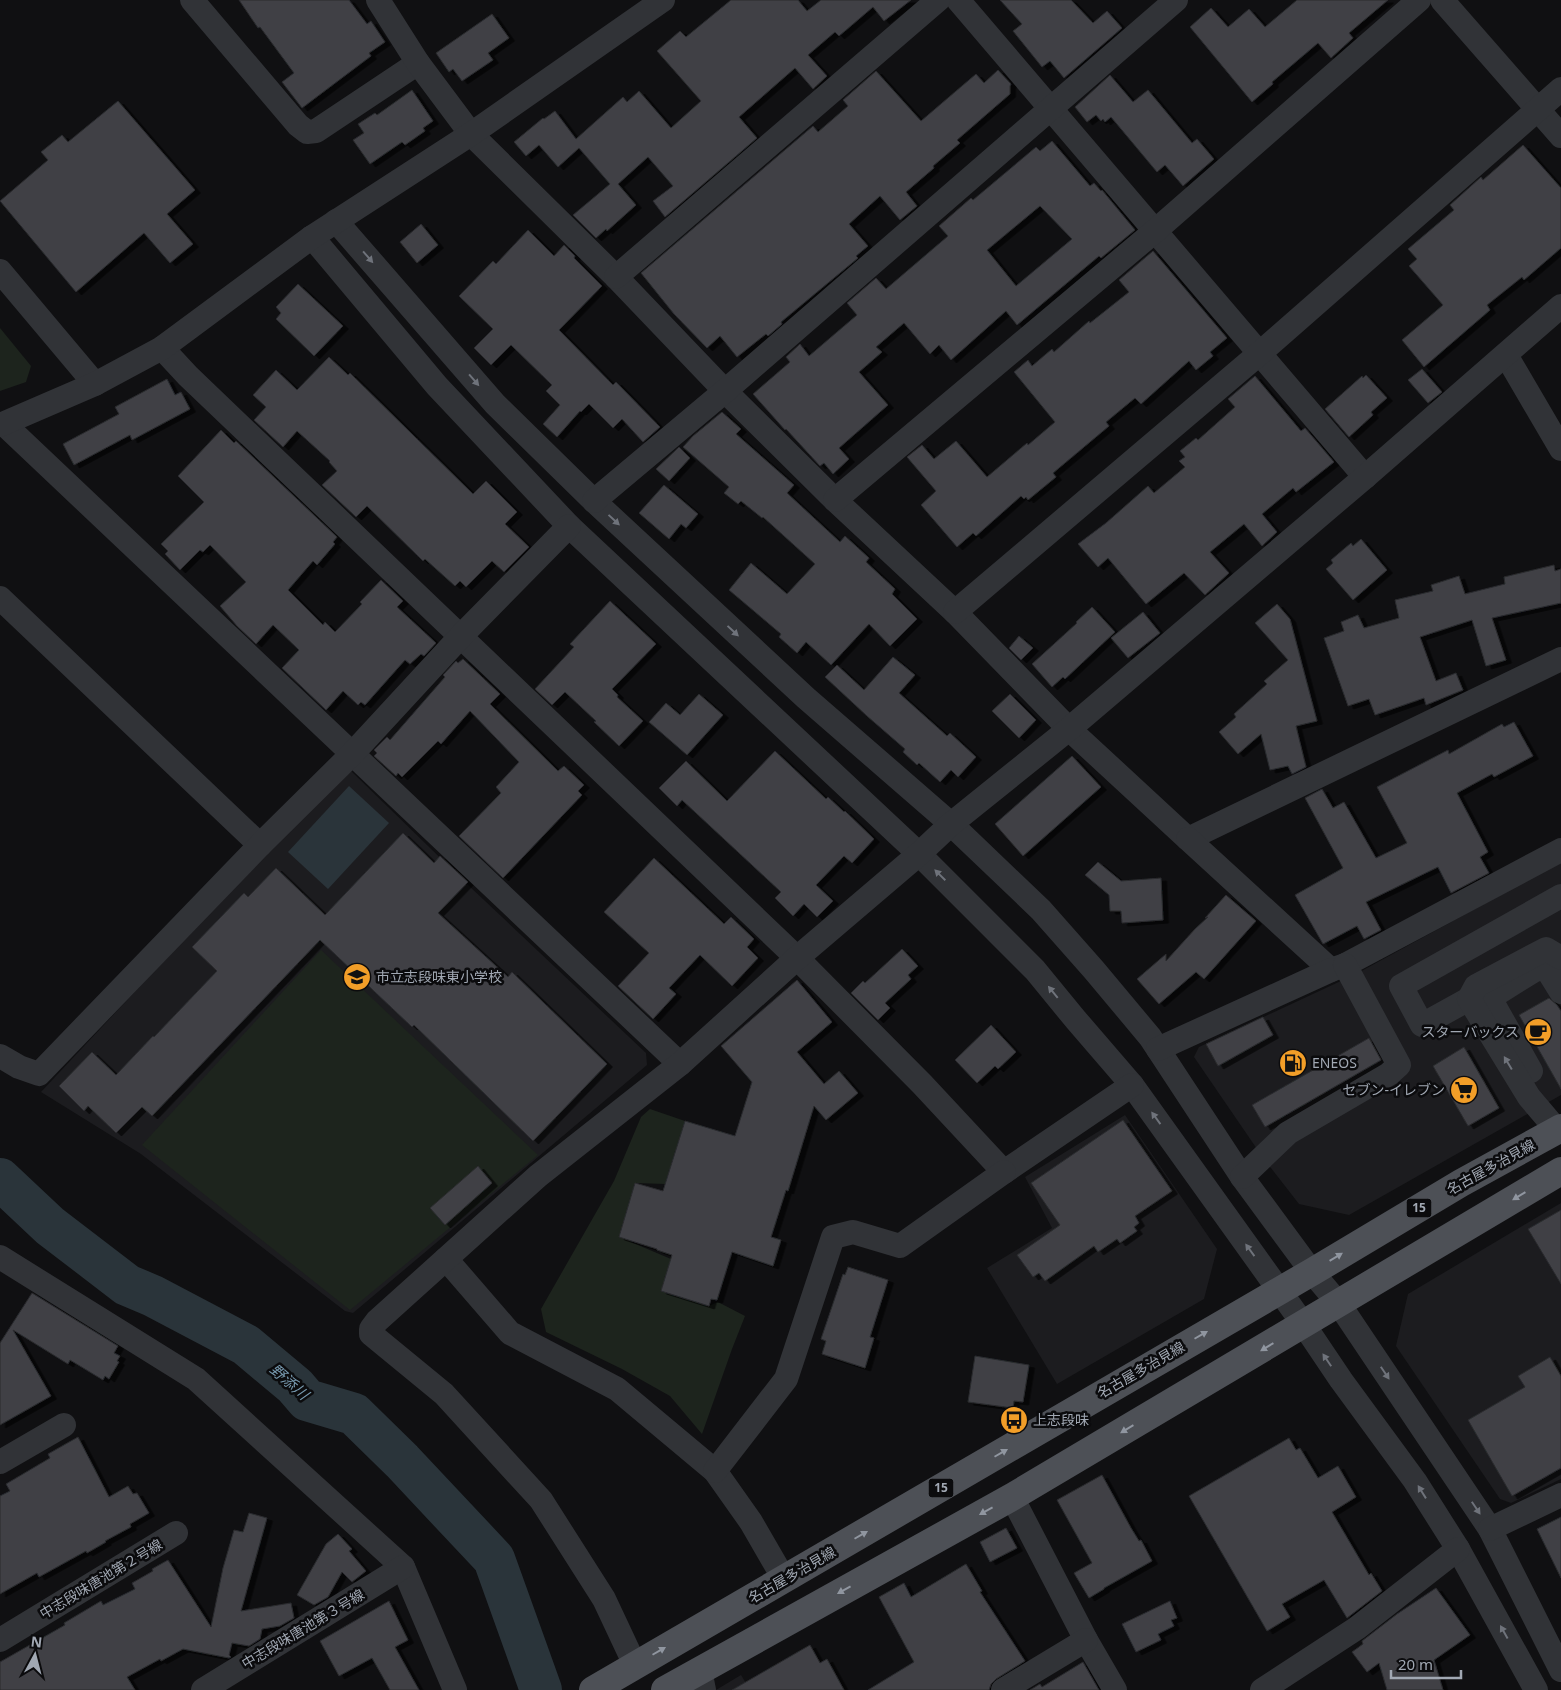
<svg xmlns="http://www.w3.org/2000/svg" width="1561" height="1690" font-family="'Noto Sans','Noto Sans JP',sans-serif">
  <defs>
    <filter id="shadow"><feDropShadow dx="5.5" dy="3" stdDeviation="0" flood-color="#0009"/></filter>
  </defs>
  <rect width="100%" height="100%" fill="#101012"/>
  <g fill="#1c1c1f">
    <path d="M349,769L467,884L646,1053L647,1065L353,1313L345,1311L141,1154L41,1092L220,901Z"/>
    <path d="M1561,862V1095L1349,1215L1299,1204L1267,1163L1300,1136L1409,1069L1356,974Z"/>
    <path d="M1343,980L1388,1059L1385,1067L1257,1149L1194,1057L1199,1047Z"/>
    <path d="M1125,1115L1217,1249L1204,1299L1057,1384L987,1268L1052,1228L1025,1177Z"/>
    <path d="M1561,1203V1479L1511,1503L1500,1499L1396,1346L1408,1294Z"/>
    <path d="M741,1675L750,1690H716Z"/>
  </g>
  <g fill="#1d241d">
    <path d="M0,328L31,366L26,382L0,391Z"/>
    <path d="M321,950L538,1155L350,1310L142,1145Z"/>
    <path d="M650,1109L685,1121L665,1184L635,1183L619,1237L671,1259L661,1291L709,1306L718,1302L745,1316L732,1349L702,1434L670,1396L622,1369L546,1332L541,1309L614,1181L641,1117Z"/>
  </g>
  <path fill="#2a343a" d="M349,786L389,823L328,889L288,852Z"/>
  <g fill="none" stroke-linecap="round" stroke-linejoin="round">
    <path stroke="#2a343a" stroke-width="42" d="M0,1179L50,1226L127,1285L153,1296L246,1345L295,1386L307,1400L354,1414L402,1461L494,1559L541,1690"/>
  </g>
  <g fill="#3f4045" stroke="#2a2b2e" fill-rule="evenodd" filter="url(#shadow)">
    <path d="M239,0H349L367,24L371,21L385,42L369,53L371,56L302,108L282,82L294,73L260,27L258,28Z"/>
    <path d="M731,0H798L807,11L821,0H911L884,21L873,7L839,36L835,32L808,55L827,76L813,89L795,68L739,117L757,138L665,217L653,201L673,186L648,157L618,184L636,205L607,231L606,229L596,238L573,215L610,184L579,148L558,167L539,145L526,156L514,142L543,118L544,119L555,111L576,139L623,97L627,102L639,91L671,128L701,101L657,51L680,31L686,37Z"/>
    <path d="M1000,0H1071L1093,23L1107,11L1122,28L1064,78L1050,61L1042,67L1013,31L1022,24Z"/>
    <path d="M1297,0H1388L1349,33L1353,38L1331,58L1318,43L1272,82L1273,84L1252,102L1190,27L1211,8L1228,27L1249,9L1265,27Z"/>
    <path d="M492,14L509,38L488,53L493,60L462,81L453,69L449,72L436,53Z"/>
    <path d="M998,70L1011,84L1010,86V94L957,140L960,143L933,166L934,168L906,192L917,206L900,220L880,196L849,224L868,246L856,256L858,258L781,322L782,324L768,336L766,334L737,357L720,336L707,348L674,314L641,273L813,126L818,132L848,106L843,100L876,71L921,121L976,74L984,83Z"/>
    <path d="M1110,75L1133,102L1148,90L1192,143L1197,139L1214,159L1183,186L1165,165L1157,172L1111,117L1105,122L1103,119L1101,121L1096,115L1087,122L1075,107Z"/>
    <path d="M412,90L433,121L423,128L425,131L405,145L402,142L370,164L353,140L364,133L358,124L375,113L377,115Z"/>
    <path d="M118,101L195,190L167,214L193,244L170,263L144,233L76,292L0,201L48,160L41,152L62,135L68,142Z"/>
    <path d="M1052,141L1090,186L1094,183L1101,191L1102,190L1135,230L1101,258L1099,256L1017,325L1006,311L951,360L939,345L930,354L904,323L876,347L882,352L859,372L888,405L839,448L849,459L833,474L824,463L820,466L786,429L785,430L753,394L790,362L786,357L800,344L809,356L857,315L847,303L876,278L886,289L948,236L939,226L971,198L973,200L1036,147L1040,151ZM1040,206L1072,239L1016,286L987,250Z"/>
    <path d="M1523,145L1561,188V248L1524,280L1522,277L1487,305L1490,310L1424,367L1402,340L1443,305L1409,266L1417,259L1408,249L1454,210L1450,205L1481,177L1483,180Z"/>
    <path d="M421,224L438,245L417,263L400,242Z"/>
    <path d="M528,230L554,256L564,245L575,256L574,258L602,286L559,330L613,385L616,382L660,427L643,442L622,419L613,428L589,404L581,412L580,411L557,437L543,424L560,405L546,391L552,385L511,345L491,365L474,348L493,329L459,296L493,261L496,264Z"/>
    <path d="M1153,251L1227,338L1210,352L1213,356L1196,370L1189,361L1141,404L1135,398L1106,422L1109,426L1053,473L1056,477L1028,500L1026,497L1024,499L1021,496L976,536L973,533L957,547L921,505L936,491L907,457L922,445L934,459L956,441L987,477L1027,443L1028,445L1055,422L1014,372L1028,360L1032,366L1052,349L1054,352L1089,321L1090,323L1129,292L1119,280Z"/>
    <path d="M298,284L343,326L314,356L276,319L281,313L276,307Z"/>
    <path d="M329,357L348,375L350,373L473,494L486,481L517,512L505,524L529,547L504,572L492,561L466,587L460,581L455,586L425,559L423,561L367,506L356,517L322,485L337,471L329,462L330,461L297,431L283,447L254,420L266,407L253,395L276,370L297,390Z"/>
    <path d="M1422,369L1442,392L1428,403L1408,380Z"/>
    <path d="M1366,375L1387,398L1371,412L1373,415L1349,437L1325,409L1362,376L1363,378Z"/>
    <path d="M1255,376L1301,431L1305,428L1334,462L1296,492L1293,488L1262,514L1277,532L1262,546L1244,524L1210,552L1229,573L1205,595L1184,573L1146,604L1108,558L1098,567L1078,544L1106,523L1148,486L1154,493L1185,467L1179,461L1185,457L1180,451L1196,438L1198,440L1235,407L1228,399Z"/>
    <path d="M167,379L175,395L181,392L190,409L132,440L130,435L74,465L63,444L119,414L115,407Z"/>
    <path d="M722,412L741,429L736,434L794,485L787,493L840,542L845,536L869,558L866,562L895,589L892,594L917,619L890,646L869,624L831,665L806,642L797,653L779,637L781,634L729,590L751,563L787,594L815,564L763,517L762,518L741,501L738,504L724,493L729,487L683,447L693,436Z"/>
    <path d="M221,430L234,443L236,441L337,537L333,542L335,544L317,565L313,561L288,590L323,625L325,622L335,632L362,604L360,602L381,580L403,601L397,607L436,643L424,656L421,654L410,664L405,660L365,705L361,702L358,705L343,691L326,710L282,668L299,650L273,625L256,644L237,626L220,606L246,582L210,545L203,552L200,550L180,570L165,554L168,551L161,544L204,502L178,476Z"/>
    <path d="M679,447L690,458L669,481L656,469Z"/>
    <path d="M664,485L698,514L686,528L681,524L669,539L639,513Z"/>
    <path d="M1361,539L1387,570L1353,600L1326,569L1333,563L1331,560L1351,543L1353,546Z"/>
    <path d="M1554,565L1555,571L1561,569V603L1492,618L1506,660L1486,666L1472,620L1420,637L1436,681L1456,673L1463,690L1426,705L1424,698L1375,715L1369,699L1348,706L1324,638L1344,631L1341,622L1358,615L1364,628L1399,618L1395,600L1433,591L1431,585L1459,576L1465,594L1505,584L1504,577Z"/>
    <path d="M610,601L656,644L612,689L618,695L617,697L643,721L619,746L594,722L596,721L565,692L552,705L535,689L574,647L570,644Z"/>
    <path d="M1277,604L1290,619L1317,721L1296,726L1306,767L1292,774L1288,766L1270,770L1261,734L1238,754L1219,732L1236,717L1234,714L1267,684L1264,681L1288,660L1255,623Z"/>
    <path d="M1092,607L1115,632L1065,679L1063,677L1052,687L1032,664L1077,623L1076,622Z"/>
    <path d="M1143,612L1160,633L1128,658L1111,638Z"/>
    <path d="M1019,636L1033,648L1021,660L1009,648Z"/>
    <path d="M893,657L915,675L899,693L947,736L950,733L976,757L958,777L951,770L940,782L919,763L917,765L903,752L905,749L867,716L825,677L837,665L864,690Z"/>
    <path d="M463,659L500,694L490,704L558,771L564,766L584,785L578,791L582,795L503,878L459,836L501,793L496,787L519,762L470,711L441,744L438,741L402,777L398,773L396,776L374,756L377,753L374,750L387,737L390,740L445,677L443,675L456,661L458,663Z"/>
    <path d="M699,694L723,715L687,755L649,722L666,703L680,715Z"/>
    <path d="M1010,694L1036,720L1019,738L992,711Z"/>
    <path d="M1514,722L1533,756L1494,777L1492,774L1457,793L1488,852L1480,857L1489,873L1451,893L1438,867L1366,902L1381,930L1364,939L1357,926L1323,944L1295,895L1343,868L1305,798L1322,789L1333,808L1344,802L1376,858L1407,843L1377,787L1448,750L1449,754L1502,724L1504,727Z"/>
    <path d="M775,751L826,799L828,797L844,812L845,811L874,839L852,863L844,856L816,885L833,901L817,917L804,904L793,916L775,898L781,892L682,800L677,806L659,788L686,761L727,801Z"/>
    <path d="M1072,756L1101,787L1023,856L995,824Z"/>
    <path d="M403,833L434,863L440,856L468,882L438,913L508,977L512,972L607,1064L533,1141L414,1025L412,1027L320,940L152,1116L142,1107L116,1133L88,1106L84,1111L59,1086L92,1052L116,1075L153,1036L154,1037L217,971L192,947L244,893L248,897L276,868L325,915Z"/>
    <path d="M654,858L724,924L731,917L754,939L747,947L758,958L732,986L700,955L669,988L676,994L653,1019L618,986L649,953L604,912Z"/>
    <path d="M1098,862L1121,881L1161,878L1163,920L1122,923L1121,911H1110L1109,895L1085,875Z"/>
    <path d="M1226,895L1256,921L1204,979L1196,972L1159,1004L1137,979L1166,954V961L1195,929L1208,917L1205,918Z"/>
    <path d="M902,949L918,966L908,975L911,979L885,1003L890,1008L878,1020L851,993L863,981L865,983Z"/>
    <path d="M797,980L832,1022L797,1052L824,1084L839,1071L858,1093L826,1120L814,1106L788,1191L786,1190L771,1237L781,1240L773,1266L732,1252L717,1300L711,1299L709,1306L661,1291L672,1255L657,1250V1249L619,1237L635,1183L663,1191L685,1121L735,1136L752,1082L721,1046Z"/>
    <path d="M1549,998L1557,1005L1561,1011V1089L1519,1015Z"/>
    <path d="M1263,1017L1273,1035L1218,1066L1206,1044Z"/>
    <path d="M991,1025L1016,1052L998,1069L995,1066L977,1083L955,1060Z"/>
    <path d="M1369,1038L1381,1060L1265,1127L1252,1105Z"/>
    <path d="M1464,1047L1499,1108L1468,1126L1433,1066Z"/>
    <path d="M1123,1120L1172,1191L1135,1216L1139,1223L1134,1227L1137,1231L1120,1243L1117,1239L1098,1252L1094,1246L1045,1281L1039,1273L1033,1277L1017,1255L1060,1225L1031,1183Z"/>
    <path d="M478,1166L492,1183L445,1225L430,1208Z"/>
    <path d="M1561,1210V1284L1528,1229Z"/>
    <path d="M848,1267L888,1280L870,1337L874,1338L865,1368L822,1354L826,1341L821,1339L843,1274L845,1275Z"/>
    <path d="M32,1293L118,1346L114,1353L120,1356L117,1361L119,1362L109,1379L105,1376L103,1380L70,1360L68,1364L13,1330L51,1396L0,1425V1343Z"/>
    <path d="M975,1356L1029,1365L1023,1402L1014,1401L1013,1408L968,1402Z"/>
    <path d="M1550,1357L1561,1376V1468L1512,1496L1468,1420L1525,1387L1518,1376Z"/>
    <path d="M78,1437L109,1497L128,1486L133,1494L137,1493L149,1513L130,1524L131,1527L105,1541L106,1542L87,1553L86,1551L39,1577L37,1573L0,1594V1496L10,1491L6,1484L50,1458L48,1454Z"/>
    <path d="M1289,1438L1296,1450L1300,1448L1318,1478L1338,1466L1356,1497L1332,1512L1369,1575L1371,1573L1382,1591L1347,1618L1324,1580L1282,1604L1290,1617L1267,1631L1189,1496Z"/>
    <path d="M1102,1475L1131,1528L1139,1541L1141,1540L1152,1561L1104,1588V1589L1089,1598L1074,1573L1092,1563L1057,1500Z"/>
    <path d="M249,1513L267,1518L241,1611L291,1603L294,1618L280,1626L262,1629L260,1639L249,1646L232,1643L229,1655L231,1657L229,1658L183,1649L161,1661L160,1659L127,1677L135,1690H0V1662L65,1625L64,1623L101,1601L103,1605L135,1589L132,1583L153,1571L152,1569L168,1560L211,1627L223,1568L234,1530L243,1532Z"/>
    <path d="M1561,1517V1578L1537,1529Z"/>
    <path d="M1006,1528L1017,1548L990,1562L980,1542Z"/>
    <path d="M338,1534L352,1549L349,1551L366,1571L352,1582L342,1572L328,1597L314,1605L297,1595L326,1544Z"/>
    <path d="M966,1564L982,1591L980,1592L1025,1661L996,1679L991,1684L989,1690H868L914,1662L879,1597L904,1583L911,1597Z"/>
    <path d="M1436,1588L1470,1635L1434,1660L1443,1690H1387L1379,1663L1367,1672L1352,1652L1363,1644L1362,1641L1397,1614Z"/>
    <path d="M389,1601L408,1640L395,1647L419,1690H390L372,1658L339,1676L320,1641Z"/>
    <path d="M1170,1601L1177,1618L1171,1620L1174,1626L1158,1634L1161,1640L1136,1652L1122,1624Z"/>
    <path d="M810,1645L820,1663L827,1659L844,1690H732Z"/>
    <path d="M1083,1662L1099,1690H1030L1040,1684L1042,1687Z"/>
  </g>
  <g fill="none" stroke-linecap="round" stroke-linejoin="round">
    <g stroke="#313337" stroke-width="24">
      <path d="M192,0L298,125L307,132L316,131L418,63"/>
      <path d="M378,0L418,63L471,134L616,277L725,391L835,500L955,612L1069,729L1188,839L1561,659"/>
      <path d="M958,0L1365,477"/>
      <path d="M1442,0L1561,136"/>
      <path d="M336,221L495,404L594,501L806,698L951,824L1041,910L1094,970L1150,1037L1242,1177L1312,1272L1339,1304L1490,1529L1561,1670"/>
      <path d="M312,237L437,386L569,526L919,854L1035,970L1076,1020L1132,1085L1304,1325L1341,1380L1415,1481L1458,1549L1536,1690"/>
      <path d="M0,271L95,384"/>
      <path d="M616,277L938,0"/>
      <path d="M162,348L188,376L797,958L922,1084L1004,1172L1132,1085"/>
      <path d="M1506,355L1561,449"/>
      <path d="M4,424L680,1064"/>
      <path d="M0,425L95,384L162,348L312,237L471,134L663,0"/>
      <path d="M835,500L1155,231L1419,0"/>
      <path d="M594,501L725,391L1176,0"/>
      <path d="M0,598L260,845"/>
      <path d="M955,612L1260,353L1561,89"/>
      <path d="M1188,839L1331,970L1345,965L1561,850"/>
      <path d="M1469,999L1422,1025L1401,986L1561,896"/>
      <path d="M1158,1049L1331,970"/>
      <path d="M0,1056L19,1067L39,1074L260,845L353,753L461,636L569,526"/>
      <path d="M1531,1071L1494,1005L1493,996L1538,968L1548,971L1561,992"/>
      <path d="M1557,1130L1529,1097L1469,999L1476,986L1546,949L1561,958"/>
      <path d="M1242,1177L1288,1133L1389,1074L1399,1065L1345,965"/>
      <path d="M0,1257L196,1379L403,1567L455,1690"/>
      <path d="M446,1259L510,1333L617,1389L715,1471L751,1522L784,1579"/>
      <path d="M0,1462L64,1425"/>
      <path d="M715,1471L786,1379L833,1237L853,1232L900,1246L1004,1172"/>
      <path d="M1012,1497L1086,1640L1115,1690"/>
      <path d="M1490,1529L1561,1495"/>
      <path d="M0,1640L176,1533"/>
      <path d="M635,1665L604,1599L541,1500L444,1394L371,1334V1329L377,1321L538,1176L680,1064L797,958L919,854L951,824L1069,729L1365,477L1561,306"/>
      <path d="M700,1670L704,1690"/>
      <path d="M203,1690L403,1567"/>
      <path d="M1003,1690L1086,1640"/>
      <path d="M1262,1690L1357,1628L1458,1549"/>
    </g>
    <g stroke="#4d5056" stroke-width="28">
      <path d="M593,1690L1312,1272L1461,1183L1561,1128"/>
      <path d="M665,1690L1012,1497L1561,1171"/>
    </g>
  </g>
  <defs><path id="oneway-solid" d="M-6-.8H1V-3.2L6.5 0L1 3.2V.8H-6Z" transform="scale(1.25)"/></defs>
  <g fill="#6f737b">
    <use href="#oneway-solid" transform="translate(368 257) rotate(49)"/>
    <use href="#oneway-solid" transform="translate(474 380) rotate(49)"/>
    <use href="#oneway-solid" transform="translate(614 520) rotate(43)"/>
    <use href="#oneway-solid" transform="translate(733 631) rotate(43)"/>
    <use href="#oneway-solid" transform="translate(940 875) rotate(-135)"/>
    <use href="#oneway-solid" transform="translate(1053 992) rotate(-129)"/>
    <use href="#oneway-solid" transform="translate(1508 1063) rotate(-121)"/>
    <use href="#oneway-solid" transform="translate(1156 1118) rotate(-126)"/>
    <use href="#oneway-solid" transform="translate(1250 1250) rotate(-126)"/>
    <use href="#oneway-solid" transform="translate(1327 1360) rotate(-124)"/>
    <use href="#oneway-solid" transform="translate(1385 1373) rotate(56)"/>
    <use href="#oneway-solid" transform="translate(1422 1492) rotate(-122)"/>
    <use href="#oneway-solid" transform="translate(1476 1508) rotate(56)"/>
    <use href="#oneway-solid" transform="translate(1504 1632) rotate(-119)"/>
  </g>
  <g fill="#9096a0">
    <use href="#oneway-solid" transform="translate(1519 1196) rotate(149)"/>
    <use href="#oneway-solid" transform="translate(1336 1257) rotate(-31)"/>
    <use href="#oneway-solid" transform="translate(1201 1335) rotate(-30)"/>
    <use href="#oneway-solid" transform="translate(1267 1347) rotate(149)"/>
    <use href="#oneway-solid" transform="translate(1127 1429) rotate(149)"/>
    <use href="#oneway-solid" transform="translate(1001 1453) rotate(-30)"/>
    <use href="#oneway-solid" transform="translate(986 1511) rotate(151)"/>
    <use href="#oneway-solid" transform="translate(861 1535) rotate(-30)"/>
    <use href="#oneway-solid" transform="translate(844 1590) rotate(151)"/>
    <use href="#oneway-solid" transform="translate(659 1651) rotate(-30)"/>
  </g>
  <defs>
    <g id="school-disc" transform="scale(1.4375)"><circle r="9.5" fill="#f29e28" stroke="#0b0b0d"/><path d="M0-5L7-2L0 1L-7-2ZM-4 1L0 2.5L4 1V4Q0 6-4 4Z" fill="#111"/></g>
    <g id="cafe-disc" transform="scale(1.4375)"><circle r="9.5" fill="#f29e28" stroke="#0b0b0d"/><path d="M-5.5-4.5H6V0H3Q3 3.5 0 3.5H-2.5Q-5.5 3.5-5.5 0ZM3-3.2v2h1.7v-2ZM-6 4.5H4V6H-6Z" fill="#111"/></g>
    <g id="fuel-disc" transform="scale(1.4375)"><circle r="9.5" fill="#f29e28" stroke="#0b0b0d"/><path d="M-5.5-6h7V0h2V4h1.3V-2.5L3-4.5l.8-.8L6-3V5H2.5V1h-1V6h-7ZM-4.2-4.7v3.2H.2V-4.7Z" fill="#111"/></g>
    <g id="supermarket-disc" transform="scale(1.4375)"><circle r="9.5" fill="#f29e28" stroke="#0b0b0d"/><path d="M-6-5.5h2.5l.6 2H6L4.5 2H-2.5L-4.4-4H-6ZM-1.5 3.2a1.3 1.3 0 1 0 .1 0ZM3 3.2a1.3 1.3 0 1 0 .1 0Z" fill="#111"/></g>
    <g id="bus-disc" transform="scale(1.4375)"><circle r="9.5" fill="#f29e28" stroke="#0b0b0d"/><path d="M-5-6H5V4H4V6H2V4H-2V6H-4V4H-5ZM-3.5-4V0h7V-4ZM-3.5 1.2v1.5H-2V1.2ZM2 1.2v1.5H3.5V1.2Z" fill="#111"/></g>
  </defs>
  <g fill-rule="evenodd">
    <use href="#school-disc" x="357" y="977"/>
    <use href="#cafe-disc" x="1538" y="1032"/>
    <use href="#fuel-disc" x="1293" y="1063"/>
    <use href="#supermarket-disc" x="1464" y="1090"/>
    <use href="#bus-disc" x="1014" y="1420"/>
  </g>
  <g text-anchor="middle" stroke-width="5" stroke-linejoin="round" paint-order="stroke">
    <g fill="#0b0b0d" stroke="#747981" stroke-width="1">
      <rect x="1406.5" y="1198.5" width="25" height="19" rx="4"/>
      <rect x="928.5" y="1478.5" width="25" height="19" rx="4"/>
    </g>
    <g font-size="12" font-weight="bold" fill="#a1a8b3">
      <text x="1419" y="1212">15</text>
      <text x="941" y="1492">15</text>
    </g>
    <g font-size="14" fill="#a1a8b3" stroke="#0b0b0d" text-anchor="start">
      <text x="376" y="982">市立志段味東小学校</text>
      <text x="1519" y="1037" text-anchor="end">スターバックス</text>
      <text x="1312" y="1068">ENEOS</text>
      <text x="1445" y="1095" text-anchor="end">セブン-イレブン</text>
      <text x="1033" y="1425">上志段味</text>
    </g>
    <g font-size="14" fill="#a1a8b3" stroke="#0b0b0d">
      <text transform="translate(1491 1167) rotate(-29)" y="5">名古屋多治見線</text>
      <text transform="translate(1141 1370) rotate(-30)" y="5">名古屋多治見線</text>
      <text transform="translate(792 1575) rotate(-30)" y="5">名古屋多治見線</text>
      <text transform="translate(101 1579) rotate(-31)" y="5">中志段味唐池第２号線</text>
      <text transform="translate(303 1629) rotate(-31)" y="5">中志段味唐池第３号線</text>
    </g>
    <g font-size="15" font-style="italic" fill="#7799af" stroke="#0b0b0d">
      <text transform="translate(289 1382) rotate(41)" y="5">野添川</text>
    </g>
  </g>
  <g transform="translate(35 1655) rotate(7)" stroke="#0b0b0d" stroke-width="4" paint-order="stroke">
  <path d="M0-4L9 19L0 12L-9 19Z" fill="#a1a8b3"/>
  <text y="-8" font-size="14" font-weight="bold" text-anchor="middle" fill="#a1a8b3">N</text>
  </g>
  <path d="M1391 1670v8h70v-8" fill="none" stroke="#a1a8b3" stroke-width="2.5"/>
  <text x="1398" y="1670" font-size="15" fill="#a1a8b3" stroke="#0b0b0d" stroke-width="4" paint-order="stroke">20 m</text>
</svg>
